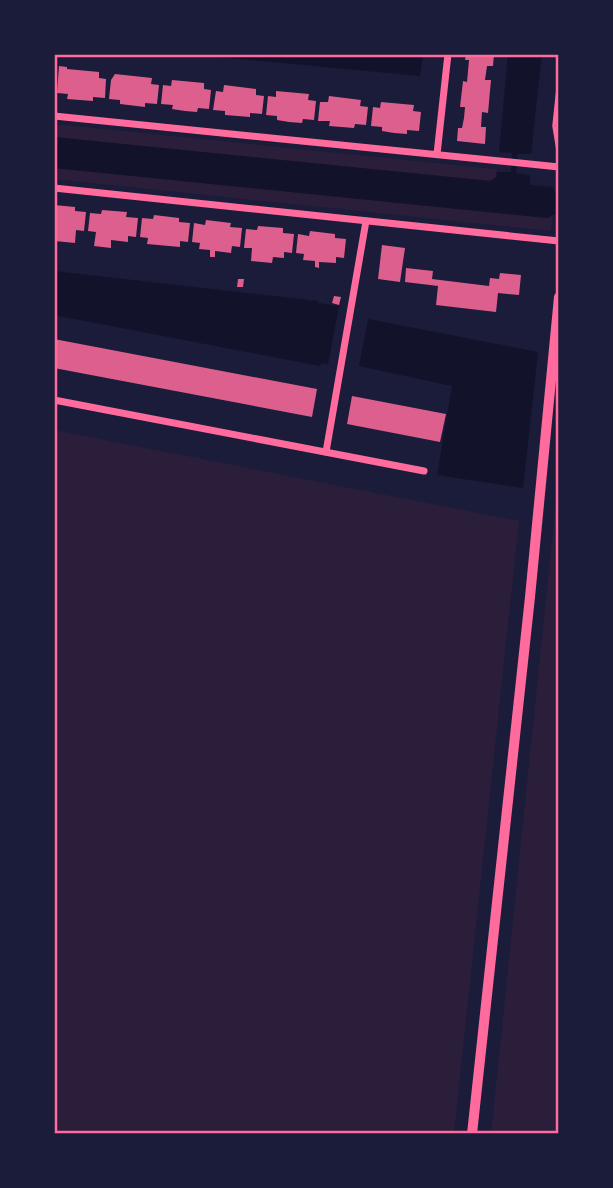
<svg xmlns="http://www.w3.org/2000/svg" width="613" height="1188" font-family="'PT Serif',serif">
  <rect width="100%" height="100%" fill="#1b1b3a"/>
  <g fill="#2a1e3b">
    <path d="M54,124L495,169L497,172L496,177L490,181L54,137Z"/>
    <path d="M54,168L548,218L553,215L551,231L54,179Z"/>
    <path d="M54,430L519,521L454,1134H54Z"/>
    <path d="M559,471V1134H491Z"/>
  </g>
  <g fill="#12122b">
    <path d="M189,54H423L420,76Z"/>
    <path d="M508,54H542L531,154H518L516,173L530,175V185L553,187L555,193L559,194V215H553L548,218L54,168V137L490,181L496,177L497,172H511L512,153L499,152Z"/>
    <path d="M54,271L318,301V303L339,306L328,364L321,363L320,366L54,315Z"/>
    <path d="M368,319L538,352L523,488L437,475L452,386L359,366Z"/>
  </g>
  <g fill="#dd5f8e">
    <path d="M466,54H494L493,66H487L485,80H491L488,113L482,112L481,127H486L485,144L457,141L458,128H462L464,118L465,107H460L463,81L467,82L469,60H465Z"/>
    <path d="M59,66L67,67V69L99,72V78L106,79L105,98L93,97V101L67,99L68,94L57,93Z"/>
    <path d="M115,74L152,78L151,84L159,85L157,104L145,103V107L120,104V100L109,99L111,80Z"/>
    <path d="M172,80L204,83V89L211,90L209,109L198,108L197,112L185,111L172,109L173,105L161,104L163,85L171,86Z"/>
    <path d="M224,85L256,89V95L264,96L262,114L250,113V117L225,115V111L213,110L216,91L223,92Z"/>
    <path d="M276,91L309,94L308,100L316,101L314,120L303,119L302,123L289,122L277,120V116L266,115L268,96L276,97Z"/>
    <path d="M329,96L361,100L360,106L368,107L366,125L355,124L354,128L329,126L330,121H318L320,102H328Z"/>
    <path d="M381,102L414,105L413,111L421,112L419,131L407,130V134L394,133L382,131V127L371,126L373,107L380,108Z"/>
    <path d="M54,205L75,207V211L86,212L84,231L76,230L75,243L55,241Z"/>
    <path d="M102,210L127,212L126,217L138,218L136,237L128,236V242L111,240V248L94,246L96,232L88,231L90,213L101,214Z"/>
    <path d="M154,215L179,218V222L190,223L188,242L180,241V247L147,244L148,238L140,237L142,218L153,219Z"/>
    <path d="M206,220L231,223L230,227L242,228L240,247L232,246L231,253L215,251V257H210V250L199,249L200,243L192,242L194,223L205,225Z"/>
    <path d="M258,226L283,228V233L294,234L292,253L284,252V258L273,257L272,263L251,261L252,248H244L246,229L257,230Z"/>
    <path d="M310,231L335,234V238L346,239L344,258L336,257V263L319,262V268L315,267V261L303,260L304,254L296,253L298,234L309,236Z"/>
    <path d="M382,245L405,248L400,282L378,279Z"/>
    <path d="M406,268L433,271L432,279L489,286L490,278L499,279L500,273L521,275L519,295L498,293L496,312L436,305L438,286L405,282Z"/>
    <path d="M238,279H244L243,287H237Z"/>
    <path d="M334,296L341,297L339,305L332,303Z"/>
    <path d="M54,339L317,389L312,417L54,368Z"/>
    <path d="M352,396L446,414L440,442L347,424Z"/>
  </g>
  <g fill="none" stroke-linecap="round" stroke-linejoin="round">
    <path stroke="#ff6b9d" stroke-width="3.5" d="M559,79L554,126L559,156"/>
    <g stroke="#ff6b9d" stroke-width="7">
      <path d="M54,116L559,167"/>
      <path d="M437,154L448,54"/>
      <path d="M54,188L559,241"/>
      <path d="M54,400L424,471"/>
      <path d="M326,452L366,221"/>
    </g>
    <path stroke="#ff6b9d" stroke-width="10" d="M472,1134L530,597L559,297"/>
  </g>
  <rect width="613" height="1188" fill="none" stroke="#1b1b3a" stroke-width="112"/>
  <rect x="56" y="56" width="501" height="1076" fill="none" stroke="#ff6b9d" stroke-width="2.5"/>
</svg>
